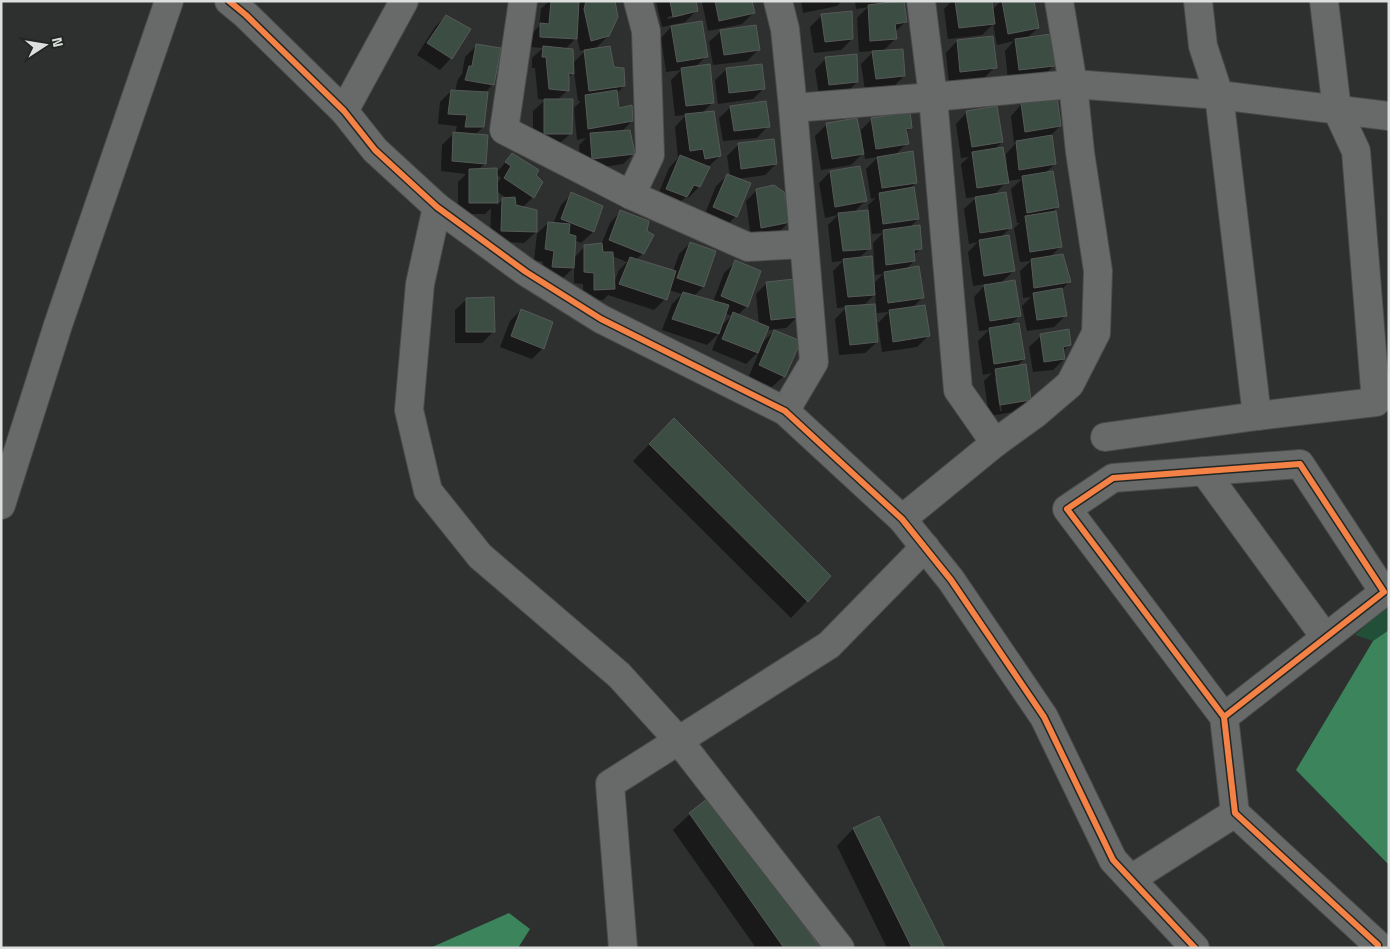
<svg xmlns="http://www.w3.org/2000/svg" width="1390" height="949" font-family="'Titillium Web',sans-serif">
  <rect width="100%" height="100%" fill="#2d302e"/>
  <path fill="#214f37" d="M1389,603V630L1373,641L1355,635Z"/>
  <g fill="#3c845c">
    <path d="M1389,630V865L1296,770L1373,641Z"/>
    <path d="M509,913L530,929L518,948H430Z"/>
  </g>
  <g fill="#0007" fill-rule="evenodd">
    <path d="M549,1H577V6L581,1H613L608,36L597,47L590,49V51L613,69L624,86L616,94L618,110L632,121L621,132L634,153L623,164L581,170L579,145L586,138L577,140L574,108L581,101H578L574,72L568,78V90L557,100L571,133L559,144L533,145V111L545,100L538,99L535,68H532V58L543,48L529,47L530,36L539,26L541,9ZM577,37L580,51L586,50L572,64L565,49Z"/>
    <path d="M656,1H694L697,10L685,22L662,27ZM685,13V15L668,19L667,17Z"/>
    <path d="M703,1H751L753,13L742,24L708,31L702,2Z"/>
    <path d="M801,1H842L837,6L803,13Z"/>
    <path d="M855,1H892L889,4L906,21L894,33L895,39L882,52L904,76L893,87L865,90L861,64L874,51L859,52L857,18L868,7L856,9Z"/>
    <path d="M952,1H991L992,10L1001,1H1033L1038,28L1027,38L1054,65L1043,76L1008,80L1005,51L1014,41L997,45L993,24L982,35L948,39L944,9Z"/>
    <path d="M446,16L469,30L451,58L440,70L417,55L435,27Z"/>
    <path d="M821,16L852,39L841,50L814,53L810,27Z"/>
    <path d="M673,25L707,56L695,67L712,103L701,114L720,156L708,167L699,187L688,198L686,197L675,207L656,200L669,168L678,158L675,127L686,115L675,116L671,80L681,70L666,72L661,38Z"/>
    <path d="M721,31L758,50L747,61L713,65L709,42Z"/>
    <path d="M957,41L995,67L984,78L949,82L946,53Z"/>
    <path d="M477,45L493,84L485,93L483,127L475,135L485,163L478,170L496,173L513,154L542,182L533,197L522,208L536,232L524,243L490,241L491,208L485,214H458V182L466,174L441,171L442,145L453,134H455L457,126L438,124L440,102L451,91H455L458,79L462,74L465,57ZM496,174L501,178L496,185ZM496,191L508,199L502,200L497,205Z"/>
    <path d="M826,58L857,82L846,93L819,95L815,70Z"/>
    <path d="M727,69L764,88L753,99L718,104L715,80Z"/>
    <path d="M1022,104L1060,126L1051,135L1055,164L1044,174L1057,207L1052,213L1060,247L1050,257L1070,281L1061,290L1065,316L1054,327L1027,331L1022,306L1031,297L1023,298L1020,271L1031,261L1020,262L1014,228L1020,223H1017L1011,189L1022,179L1007,181L994,195L1010,228L1001,237L1014,270L1001,283L1020,315L1009,326L1024,359L1016,367L1030,400L1019,411L989,416L984,381L992,373L983,375L978,341L989,330L979,331L974,297L986,284L973,286L968,252L978,242L969,244L964,209L977,197L966,198L961,164L969,157L961,158L956,124L967,112L1002,142L994,150L1005,168L1007,167L1006,154L1017,142L1014,143L1011,116ZM995,378H997L1002,411H1000Z"/>
    <path d="M731,107L768,126L757,138L723,141L719,118Z"/>
    <path d="M872,119L911,128L905,133L907,143L895,155L916,183L909,189L918,219L909,228L921,248L913,256L914,261L905,270L923,297L912,308L928,336L917,347L882,352L878,323L889,312L877,313L875,294L863,306L877,342L865,353L839,355L835,319L847,307L837,308L833,271L843,261L832,262L828,225L838,215L825,218L819,183L830,172L865,201L854,212L870,248L859,258L873,284L883,274L875,275L873,243L883,233L872,234L868,205L876,198L871,199L866,169L878,157L865,159L864,152L851,165L821,170L815,136L827,124L861,145H863L861,130Z"/>
    <path d="M738,145L776,164L765,175L736,179V216L725,227L703,219L716,186L728,175L730,176L727,156Z"/>
    <path d="M757,190L789,222L778,233L751,239L746,201Z"/>
    <path d="M572,194L602,206L593,232L581,243L574,240V258L585,246L601,245L610,223L621,211L643,253L636,260L673,271L679,254L690,243L715,252L703,287L694,296L713,302L724,273L736,262L747,306L738,315L759,324L756,294L767,283L797,317L786,328L767,330L761,344L774,331L784,376L772,387L749,376L760,350L746,364L712,350L719,333L707,345L662,330L672,304L682,294L669,290L665,299L654,310L608,295L603,300H583V284L574,283V267L562,279L541,278L543,262L534,260L537,234L548,223L553,224L561,205ZM612,256L627,262L619,270L614,283ZM725,313L731,316L721,326Z"/>
    <path d="M467,299L493,332L482,343H455V310Z"/>
    <path d="M521,310L543,348L532,359L500,347L510,321Z"/>
    <path d="M1041,336L1069,345L1062,352L1064,359L1053,370L1033,372L1029,347Z"/>
    <path d="M674,419L807,601L791,618L633,461Z"/>
    <path d="M690,814L818,948H756L673,830Z"/>
    <path d="M879,818L944,948H887L837,846L853,829Z"/>
  </g>
  <g fill="#3c4d44" stroke="#575958">
    <path d="M551,1H579L577,39L540,37V23L549,24Z"/>
    <path d="M586,1H615L618,17L609,36L591,41L584,9Z"/>
    <path d="M670,1H696L698,11L673,17Z"/>
    <path d="M715,1H752L755,13L719,21Z"/>
    <path d="M899,1H904L907,22L895,24L897,39L870,41L868,5Z"/>
    <path d="M955,1H992L995,24L959,28Z"/>
    <path d="M1002,1H1034L1039,28L1008,34Z"/>
    <path d="M852,11L853,39L825,42L821,14Z"/>
    <path d="M446,15L471,29L452,59L427,43Z"/>
    <path d="M702,21L708,57L677,62L671,26Z"/>
    <path d="M756,25L760,50L724,55L720,30Z"/>
    <path d="M1051,34L1055,66L1019,70L1015,39Z"/>
    <path d="M993,36L997,68L960,72L957,40Z"/>
    <path d="M476,44L501,48L494,85L465,80L469,66H472Z"/>
    <path d="M543,46L573,49L574,74L569,73V91L549,89L546,57H542Z"/>
    <path d="M610,46L614,67L624,68L625,86L589,91L584,50Z"/>
    <path d="M903,49L905,76L876,79L872,51Z"/>
    <path d="M857,54L858,82L829,85L825,57Z"/>
    <path d="M710,64L714,103L686,106L681,68Z"/>
    <path d="M762,64L765,89L729,93L726,68Z"/>
    <path d="M451,90L488,92L484,127H465L467,115L448,114Z"/>
    <path d="M617,90L619,108L632,105L633,121L588,129L585,95Z"/>
    <path d="M1057,97L1061,126L1025,132L1021,103Z"/>
    <path d="M544,99H573L572,134H544Z"/>
    <path d="M766,101L770,127L734,131L730,106Z"/>
    <path d="M997,106L1003,142L972,147L966,111Z"/>
    <path d="M714,111L721,156L705,159L703,149L690,151L685,114Z"/>
    <path d="M910,112L912,128L906,129L909,144L876,149L871,118Z"/>
    <path d="M857,118L864,154L832,159L826,123Z"/>
    <path d="M630,130L635,154L592,159L590,133Z"/>
    <path d="M453,132L488,135L486,164L452,161Z"/>
    <path d="M1052,135L1056,164L1019,170L1016,141Z"/>
    <path d="M774,139L777,164L741,169L738,143Z"/>
    <path d="M1003,147L1009,183L977,188L972,152Z"/>
    <path d="M913,151L917,183L882,188L877,157Z"/>
    <path d="M512,153L539,170L536,175L543,182L534,198L504,178L511,166L505,162Z"/>
    <path d="M680,155L710,167L700,187L694,185L687,197L666,189Z"/>
    <path d="M860,166L867,201L835,207L830,171Z"/>
    <path d="M497,168L498,203H469V169Z"/>
    <path d="M1053,171L1059,207L1027,213L1022,176Z"/>
    <path d="M727,174L751,183L737,217L713,207Z"/>
    <path d="M774,185L784,192L791,222L761,228L756,189Z"/>
    <path d="M914,187L919,219L883,224L879,193Z"/>
    <path d="M571,192L603,206L594,232L561,219Z"/>
    <path d="M1006,192L1012,228L980,233L975,197Z"/>
    <path d="M515,197L516,205L537,210V232L501,231L502,198Z"/>
    <path d="M620,210L649,221L647,231L654,235L644,254L609,240Z"/>
    <path d="M868,210L871,249L843,251L838,213Z"/>
    <path d="M1056,211L1062,247L1030,252L1025,216Z"/>
    <path d="M548,222L570,224L569,234L576,236L574,268L552,267L554,251L545,249Z"/>
    <path d="M920,225L922,249L914,250L915,261L886,265L883,230Z"/>
    <path d="M1009,235L1015,271L984,276L979,240Z"/>
    <path d="M690,242L716,251L704,287L677,278Z"/>
    <path d="M602,243L603,252H613L615,289L594,290V273L584,272V245Z"/>
    <path d="M1063,254L1071,282L1034,288L1031,259Z"/>
    <path d="M872,256L875,295L848,297L843,259Z"/>
    <path d="M630,257L676,271L667,300L619,284Z"/>
    <path d="M735,260L761,271L748,307L721,296Z"/>
    <path d="M919,266L924,298L888,303L884,272Z"/>
    <path d="M795,279L799,317L771,320L766,282Z"/>
    <path d="M1015,280L1021,316L990,321L984,285Z"/>
    <path d="M1062,288L1067,316L1037,320L1033,293Z"/>
    <path d="M683,292L729,305L719,334L672,319Z"/>
    <path d="M494,297L495,332H466V298Z"/>
    <path d="M875,304L878,342L850,345L845,306Z"/>
    <path d="M925,305L930,336L893,342L889,310Z"/>
    <path d="M521,309L553,322L544,349L511,336Z"/>
    <path d="M733,312L769,327L758,353L722,339Z"/>
    <path d="M1019,323L1025,359L994,364L989,328Z"/>
    <path d="M1069,329L1071,345L1063,347L1065,359L1044,362L1040,334Z"/>
    <path d="M774,330L801,341L785,377L759,365Z"/>
    <path d="M1026,364L1031,400L1000,405L995,369Z"/>
    <path d="M674,418L831,576L808,602L649,444Z"/>
    <path d="M712,795L820,948H784L689,813Z"/>
    <path d="M879,816L945,948H912L853,828Z"/>
  </g>
  <g fill="none" stroke-linecap="round" stroke-linejoin="round">
    <g stroke="#4a4b4a" stroke-width="30">
      <g id="minor">
        <path d="M229,1L246,15L344,111L375,150L437,207L526,272L601,319L785,411L902,519L951,580L1044,717L1113,860L1195,948"/>
        <path d="M523,1L504,130L631,195"/>
        <path d="M638,1L646,31L650,155L631,195L748,247L803,244"/>
        <path d="M778,1L785,29L793,108"/>
        <path d="M921,1L933,97L958,390L995,443"/>
        <path d="M344,111L404,1"/>
        <path d="M437,207L420,284L409,410L428,491L480,556L619,675L679,741L840,948"/>
        <path d="M785,411L814,362L793,108L933,97L1073,84L1219,95L1389,116"/>
        <path d="M1257,416L1376,402L1356,151L1337,110L1324,1"/>
        <path d="M1105,437L1257,416L1219,95L1203,46L1198,1"/>
        <path d="M1204,471L1325,637"/>
        <path d="M1,505L58,325L169,1"/>
        <path d="M902,519L995,443L1035,414L1070,384L1096,333L1098,271L1080,152L1073,84L1059,1"/>
        <path d="M1224,717L1384,592L1300,464L1113,478L1067,509L1224,717L1235,813L1378,945V948"/>
        <path d="M1131,879L1235,813"/>
        <path d="M623,948L610,784L829,645L925,547"/>
      </g>
    </g>
    <use href="#minor" stroke="#686a69" stroke-width="28"/>
    <g stroke="#232724" stroke-width="9">
      <g id="cycleway">
        <path d="M229,1L246,15L344,111L375,150L437,207L526,272L601,319L785,411L902,519L951,580L1044,717L1113,860L1195,948"/>
        <path d="M1224,717L1384,592L1300,464L1113,478L1067,509L1224,717L1235,813L1378,945V948"/>
      </g>
    </g>
    <use href="#cycleway" stroke="#f48246" stroke-width="6"/>
  </g>
  <rect width="1390" height="949" fill="none" stroke="#dcdfdd" stroke-width="5"/>
  <g transform="translate(45 45) rotate(78)" stroke="#232724" stroke-width="4" paint-order="stroke">
  <path d="M0-4L9 19L0 12L-9 19Z" fill="#dcdfdd"/>
  <text y="-8" font-size="14" font-weight="bold" text-anchor="middle" fill="#dcdfdd">N</text>
  </g>
</svg>
